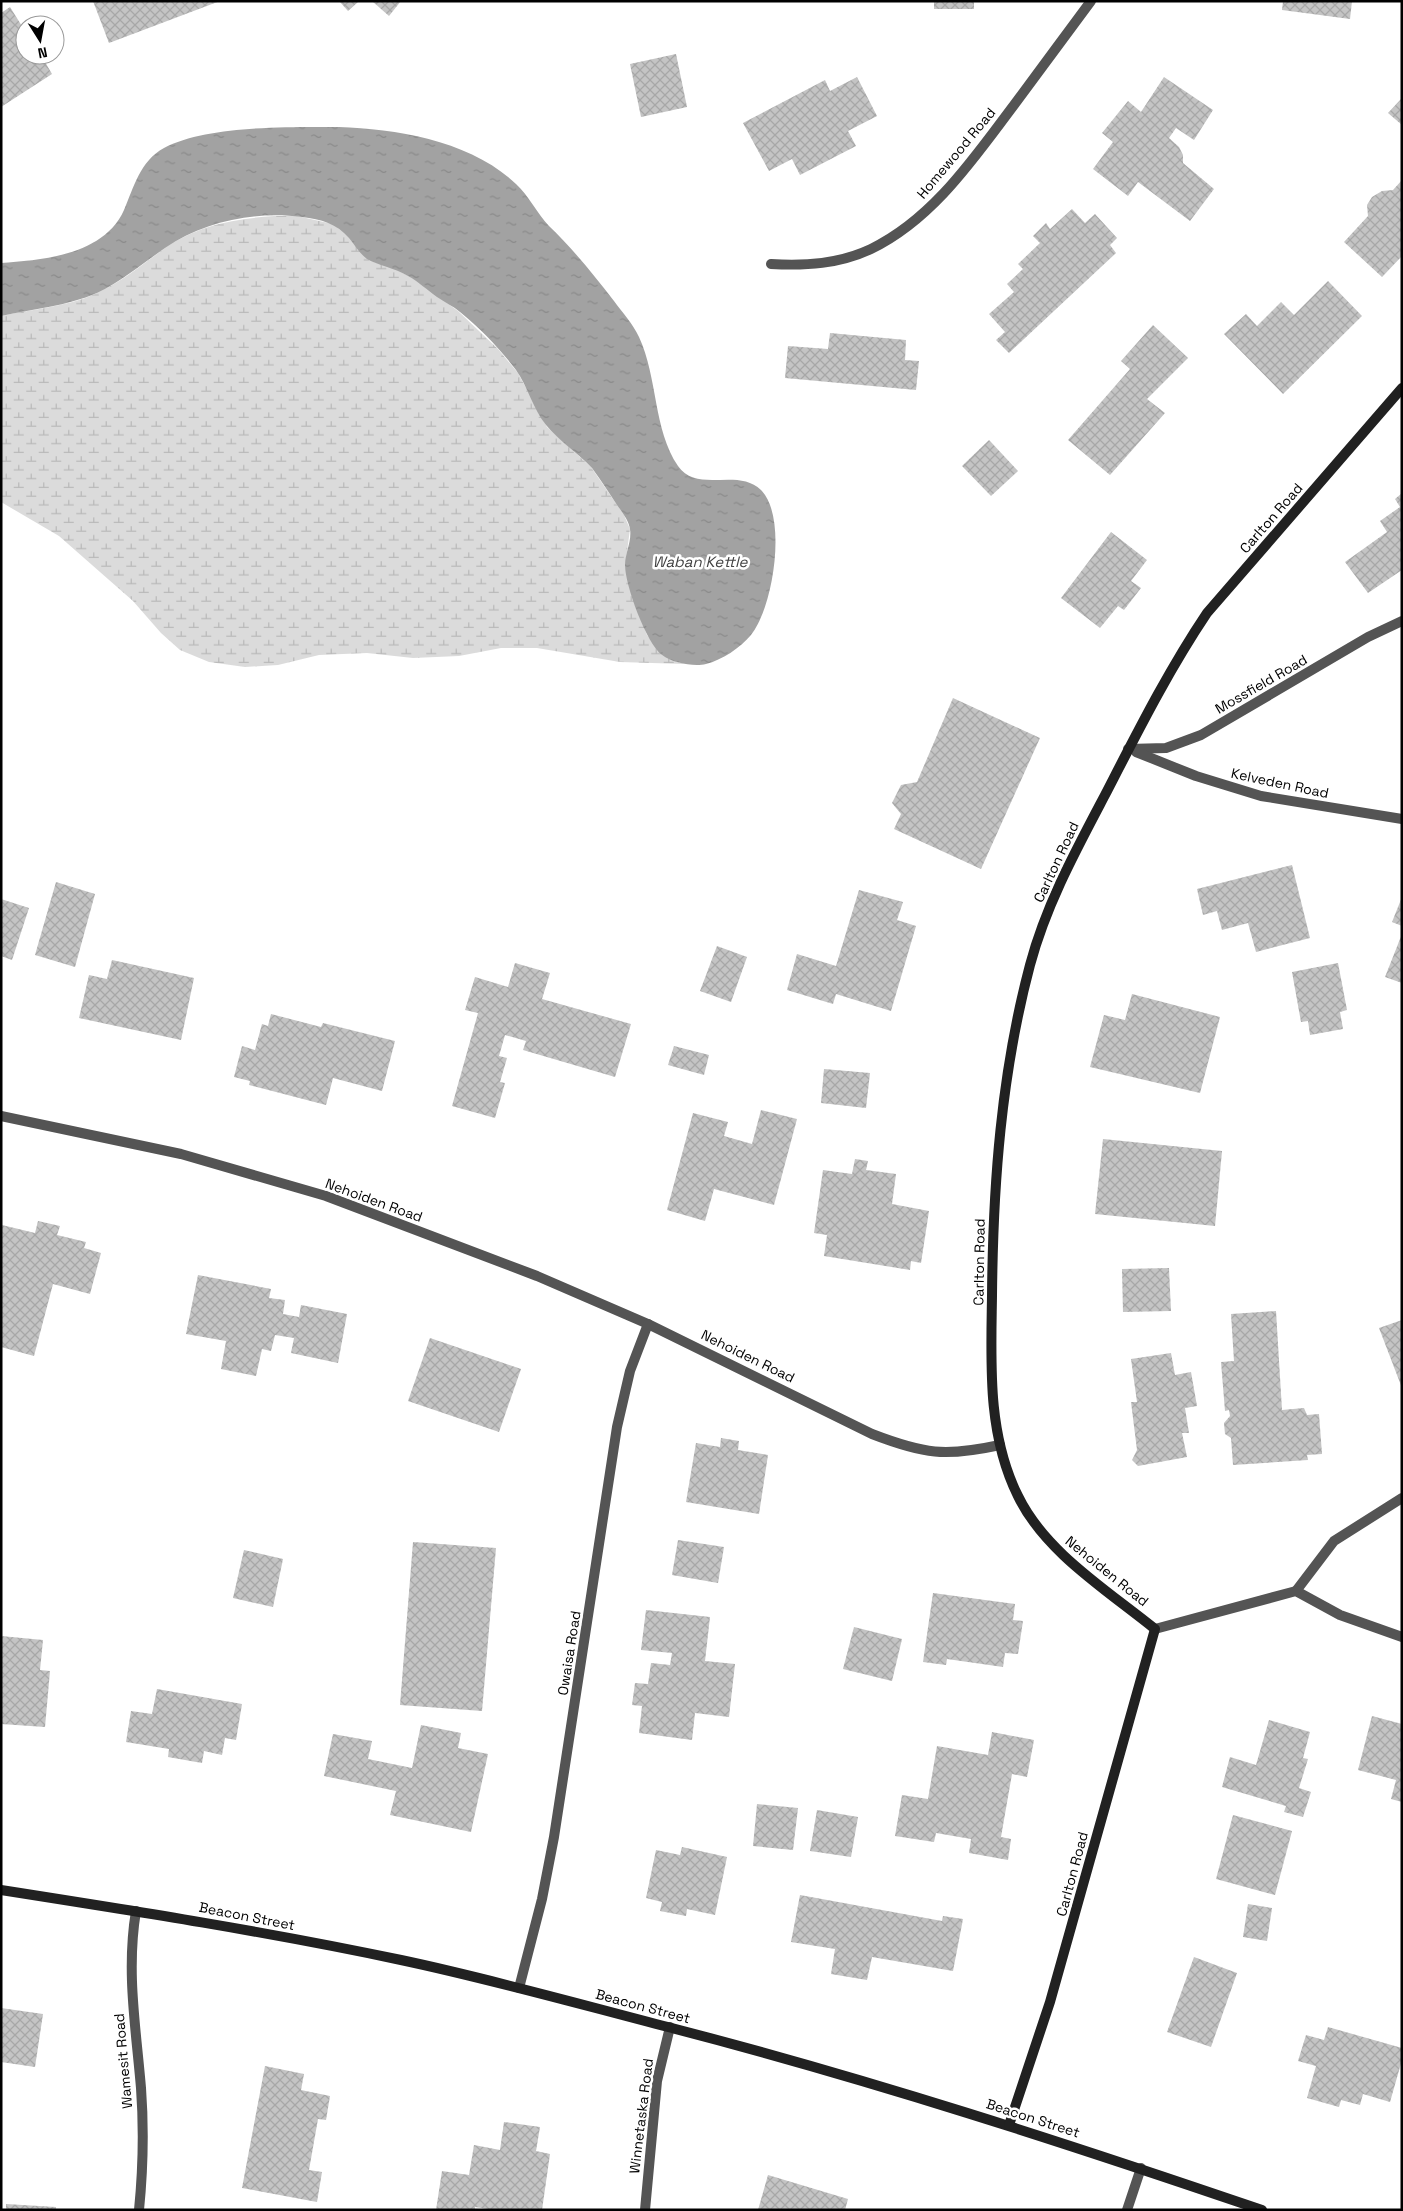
<svg xmlns="http://www.w3.org/2000/svg" width="1403" height="2211" font-family="'Space Grotesk',sans-serif">
  <defs>
    <pattern id="wetland-marsh" width="20" height="14" patternUnits="userSpaceOnUse" patternTransform="scale(1.25)"><rect width="20" height="14" fill="#dbdbdb"/><path d="M1 5h8M5 5V1M11 12h8M15 12V8" fill="none" stroke="#bababa"/></pattern>
    <pattern id="water-ripples" width="26" height="14" patternUnits="userSpaceOnUse" patternTransform="scale(1.25)"><rect width="26" height="14" fill="#a2a2a2"/><path d="M2 4q2-2 4 0t4 0M15 11q2-2 4 0t4 0" fill="none" stroke="#8a8a8a"/></pattern>
    <pattern id="building-cross-hatch" width="8" height="8" patternUnits="userSpaceOnUse" patternTransform="scale(1.25)"><rect width="8" height="8" fill="#c4c4c4"/><path d="M0 0l8 8M0 8l8-8" fill="none" stroke="#a7a7a7"/></pattern>
  </defs>
  <rect width="100%" height="100%" fill="#fff"/>
  <path fill="url(#wetland-marsh)" d="M274,216H297L333,224L347,235L370,261L392,267L414,279L458,311L498,349L518,373L547,427L591,467L624,515L630,529L625,567L635,605L647,635L662,655L684,664L620,662L537,648H501L459,656L413,658L367,653L319,655L278,665L245,667L209,662L180,650L161,633L133,601L59,536L1,502V316C32,309 66,307 95,294C121,282 142,265 165,248C198,225 234,219 274,216Z"/>
  <path fill="url(#water-ripples)" d="M339,127C398,129 471,141 516,184C529,196 537,213 549,226C573,249 593,274 614,301C622,312 633,324 639,337C658,378 653,429 678,466C697,494 738,467 761,490C788,517 773,608 751,635C740,648 722,660 706,664C694,667 673,663 662,655C646,643 625,585 625,565C625,553 632,541 630,529C629,521 622,512 617,505C609,493 601,480 592,468C578,453 559,441 546,425C533,409 528,387 516,370C500,349 480,328 460,312C453,306 444,302 437,297C427,290 419,282 408,276C395,268 377,265 367,259C359,253 355,245 349,238C337,224 321,219 302,217C255,211 204,221 165,248C142,264 122,281 97,293C67,306 33,309 1,316V263C43,260 104,255 124,210C134,187 140,161 164,148C206,125 291,127 339,127Z"/>
  <g fill="url(#building-cross-hatch)">
    <path d="M93,1H220L109,43Z"/>
    <path d="M339,1H359L348,11Z"/>
    <path d="M372,1H401L389,16Z"/>
    <rect x="934" y="1" width="40" height="8"/>
    <path d="M1283,1H1352L1350,19L1282,10Z"/>
    <path d="M10,7L25,31V55H41L52,74L1,107V13Z"/>
    <path d="M676,54L687,107L641,117L630,64Z"/>
    <path d="M857,77L877,116L848,131L856,146L800,175L792,159L769,171L743,123L825,80L830,91Z"/>
    <path d="M1164,77L1213,110L1194,140L1176,128L1169,138L1179,147L1183,155V163L1214,189L1190,221L1138,182L1128,196L1093,169L1113,142L1102,133L1128,101L1141,112Z"/>
    <path d="M1402,98V125L1388,113Z"/>
    <path d="M1402,180V256L1382,277L1344,242L1368,216L1367,205L1372,197L1382,191L1393,190Z"/>
    <path d="M1072,209L1085,223L1095,214L1117,238L1110,245L1116,253L1009,353L996,340L1005,332L989,314L1014,292L1007,284L1023,269L1018,264L1040,243L1033,236L1046,223L1050,229Z"/>
    <path d="M1328,281L1362,316L1283,394L1224,334L1246,314L1257,326L1281,302L1294,315Z"/>
    <path d="M1153,325L1188,358L1147,399L1165,413L1110,475L1068,440L1130,369L1121,361Z"/>
    <path d="M830,333L906,340L905,360L919,361L916,390L785,378L788,346L828,349Z"/>
    <path d="M989,440L1018,471L991,496L962,466Z"/>
    <path d="M1402,493V570L1368,593L1345,562L1387,532L1380,521L1400,507L1395,499Z"/>
    <path d="M1111,532L1147,560L1131,581L1141,588L1124,610L1118,606L1100,628L1061,598Z"/>
    <path d="M953,698L1040,738L981,869L894,829L901,814L892,803L901,785L917,782Z"/>
    <path d="M1292,865L1310,938L1256,952L1248,923L1222,930L1217,911L1203,915L1197,889Z"/>
    <path d="M56,882L95,894L75,967L35,955Z"/>
    <path d="M859,890L903,902L897,920L916,926L891,1011L836,994L833,1004L787,990L797,954L836,966Z"/>
    <path d="M1402,897V926L1392,922Z"/>
    <path d="M1,899L29,908L12,960L1,956Z"/>
    <path d="M1402,934V983L1385,977Z"/>
    <path d="M717,946L747,957L731,1002L700,991Z"/>
    <path d="M112,960L194,978L181,1040L79,1018L89,975L107,979Z"/>
    <path d="M515,963L550,973L542,999L631,1024L615,1077L523,1050L526,1041L505,1035L499,1056L507,1058L500,1082L505,1083L495,1118L452,1106L478,1013L465,1010L475,977L508,987Z"/>
    <path d="M1338,963L1347,1010L1340,1012L1343,1029L1310,1035L1308,1021L1301,1022L1292,972Z"/>
    <path d="M1132,994L1220,1017L1200,1093L1090,1067L1104,1015L1125,1020Z"/>
    <path d="M271,1014L321,1027L323,1023L395,1041L382,1091L333,1078L326,1105L249,1085L250,1081L234,1077L242,1046L255,1050L262,1024L268,1026Z"/>
    <path d="M674,1046L709,1055L704,1075L668,1065Z"/>
    <path d="M824,1069L870,1073L866,1108L821,1103Z"/>
    <path d="M761,1110L797,1119L774,1205L714,1189L705,1221L667,1210L693,1113L728,1122L724,1136L752,1144Z"/>
    <path d="M1103,1139L1222,1151L1215,1226L1095,1214Z"/>
    <path d="M855,1159L868,1161L866,1170L896,1174L892,1204L929,1211L921,1263L911,1261L910,1270L824,1256L827,1235L814,1233L823,1170L852,1174Z"/>
    <path d="M38,1221L60,1226L57,1235L86,1242L84,1248L101,1253L90,1294L53,1284L34,1356L1,1347V1229L2,1225L35,1233Z"/>
    <path d="M1169,1268L1171,1311L1123,1312L1122,1269Z"/>
    <path d="M198,1275L271,1289L269,1298L285,1300L283,1314L299,1317L301,1305L347,1314L338,1363L291,1353L294,1338L275,1335L271,1351L262,1349L256,1376L221,1369L226,1341L186,1334Z"/>
    <path d="M1276,1311L1282,1410L1304,1408L1307,1415L1319,1414L1322,1454L1307,1455L1308,1460L1233,1465L1231,1438L1225,1434L1224,1423L1230,1416L1229,1410L1225,1411L1221,1362L1234,1361L1231,1314Z"/>
    <path d="M1402,1320V1388L1379,1328Z"/>
    <path d="M430,1338L521,1369L499,1432L408,1401Z"/>
    <path d="M1171,1353L1175,1375L1191,1372L1197,1406L1185,1408L1189,1433H1182L1187,1457L1138,1466L1132,1460L1137,1450L1131,1402H1137L1131,1359Z"/>
    <path d="M721,1438L739,1441L738,1450L768,1455L759,1514L686,1502L696,1443L720,1447Z"/>
    <path d="M678,1540L724,1547L718,1583L672,1575Z"/>
    <path d="M413,1542L496,1548L482,1711L400,1705Z"/>
    <path d="M244,1550L283,1559L273,1607L233,1598Z"/>
    <path d="M933,1593L1015,1604L1013,1620L1023,1621L1018,1654L1005,1653L1003,1667L947,1659L946,1665L923,1662Z"/>
    <path d="M646,1610L710,1617L705,1661L735,1664L729,1717L695,1713L692,1740L639,1733L642,1706L632,1705L635,1683L648,1684L651,1663L670,1665L672,1653L641,1650Z"/>
    <path d="M854,1627L902,1639L892,1681L843,1669Z"/>
    <path d="M1,1636L43,1640L40,1670L50,1671L45,1727L1,1724Z"/>
    <path d="M157,1689L242,1704L236,1740L225,1738L222,1755L204,1751L202,1763L168,1757L169,1749L126,1742L131,1711L152,1714Z"/>
    <path d="M1372,1716L1402,1724V1802L1391,1799L1396,1780L1358,1770Z"/>
    <path d="M1269,1720L1310,1732L1303,1758L1308,1759L1299,1788L1311,1792L1303,1817L1284,1812L1286,1806L1222,1787L1230,1757L1256,1765Z"/>
    <path d="M421,1725L461,1733L458,1748L488,1754L471,1832L390,1815L396,1791L324,1776L333,1734L372,1741L368,1759L412,1768Z"/>
    <path d="M992,1732L1034,1740L1027,1777L1012,1774L1001,1837L1011,1839L1008,1860L969,1853L971,1839L936,1833L934,1842L895,1836L902,1795L928,1799L937,1746L988,1755Z"/>
    <path d="M757,1804L798,1808L793,1850L753,1846Z"/>
    <path d="M817,1810L858,1817L851,1857L810,1851Z"/>
    <path d="M1233,1815L1292,1831L1275,1895L1216,1879Z"/>
    <path d="M682,1847L727,1857L715,1915L687,1909L686,1916L660,1911L662,1902L646,1898L656,1850L680,1855Z"/>
    <path d="M800,1895L942,1921L943,1916L963,1919L953,1971L872,1957L867,1980L831,1974L835,1949L791,1942Z"/>
    <path d="M1248,1904L1272,1908L1267,1941L1243,1937Z"/>
    <path d="M1194,1957L1237,1973L1211,2047L1167,2032Z"/>
    <path d="M1,2008L43,2014L35,2067L1,2062Z"/>
    <path d="M1328,2027L1402,2048V2060L1390,2102L1363,2094L1360,2105L1341,2100L1339,2107L1307,2098L1316,2066L1298,2061L1306,2035L1324,2040Z"/>
    <path d="M265,2066L304,2074L301,2090L330,2096L326,2120L318,2119L309,2170L322,2172L317,2202L242,2188Z"/>
    <path d="M504,2122L540,2127L536,2151L550,2154L542,2210H495L475,2207V2210H436L442,2171L469,2175L474,2145L500,2150Z"/>
    <path d="M768,2175L848,2199L845,2210H758Z"/>
    <path d="M6,2204L56,2207V2210H6Z"/>
  </g>
  <g fill="none" stroke-linecap="round" stroke-linejoin="round">
    <g stroke="#545454" stroke-width="10">
      <path d="M771,264C806,266 839,264 871,249C933,219 974,158 1014,105C1040,70 1065,36 1091,1"/>
      <path d="M1128,749L1166,748L1201,735L1368,637L1402,621"/>
      <path d="M1136,752L1196,776L1261,796L1402,819"/>
      <path d="M1,1116L181,1154L326,1196L537,1276L648,1324L872,1434C924,1454 945,1457 1000,1445"/>
      <path d="M1296,1591L1334,1541L1402,1498"/>
      <path d="M1155,1629L1296,1591L1340,1615L1402,1637"/>
      <path d="M136,1911C126,1971 136,2028 141,2088C144,2129 143,2170 139,2210"/>
      <path d="M519,1988L542,1899L554,1837L617,1427L630,1371L648,1324"/>
      <path d="M645,2210L657,2081L670,2027"/>
      <path d="M1127,2210L1141,2168"/>
    </g>
    <g stroke="#212121" stroke-width="10">
      <path d="M1,1890C135,1911 269,1932 401,1960C491,1979 579,2004 668,2027C869,2079 1066,2143 1262,2210"/>
      <path d="M1009,2125L1050,2002L1155,1629C1107,1590 1045,1552 1018,1496C987,1434 991,1363 992,1296C993,1185 1001,1074 1030,965C1046,905 1076,850 1105,795C1137,733 1168,671 1207,613L1402,388"/>
    </g>
  </g>
  <g text-anchor="middle" stroke-width="5" stroke-linejoin="round" paint-order="stroke">
    <g font-size="14" fill="#000" stroke="#fff">
      <text transform="translate(956 153) rotate(-50)" y="5">Homewood Road</text>
      <text transform="translate(1271 518) rotate(-49)" y="5">Carlton Road</text>
      <text transform="translate(1261 684) rotate(-30)" y="5">Mossfield Road</text>
      <text transform="translate(1280 783) rotate(12)" y="5">Kelveden Road</text>
      <text transform="translate(1056 862) rotate(-65)" y="5">Carlton Road</text>
      <text transform="translate(374 1200) rotate(20)" y="5">Nehoiden Road</text>
      <text transform="translate(979 1262) rotate(-89)" y="5">Carlton Road</text>
      <text transform="translate(748 1356) rotate(26)" y="5">Nehoiden Road</text>
      <text transform="translate(1107 1571) rotate(39)" y="5">Nehoiden Road</text>
      <text transform="translate(569 1653) rotate(-81)" y="5">Owaisa Road</text>
      <text transform="translate(1072 1874) rotate(-75)" y="5">Carlton Road</text>
      <text transform="translate(247 1916) rotate(11)" y="5">Beacon Street</text>
      <text transform="translate(643 2006) rotate(15)" y="5">Beacon Street</text>
      <text transform="translate(123 2061) rotate(-95)" y="5">Wamesit Road</text>
      <text transform="translate(641 2116) rotate(-83)" y="5">Winnetaska Road</text>
      <text transform="translate(1033 2118) rotate(18)" y="5">Beacon Street</text>
    </g>
    <g font-size="15" font-style="italic" fill="#434343" stroke="#fff">
      <text x="700" y="567">Waban Kettle</text>
    </g>
  </g>
  <rect width="1403" height="2211" fill="none" stroke="#000000" stroke-width="5"/>
  <g transform="translate(40 40) rotate(169)"><circle r="24" fill="#ffffff" stroke="#999999"/>
  <path d="M0-4L9 19L0 12L-9 19Z" fill="#000000"/>
  <text y="-8" font-size="14" font-weight="bold" text-anchor="middle" fill="#000000">N</text>
  </g>
</svg>
